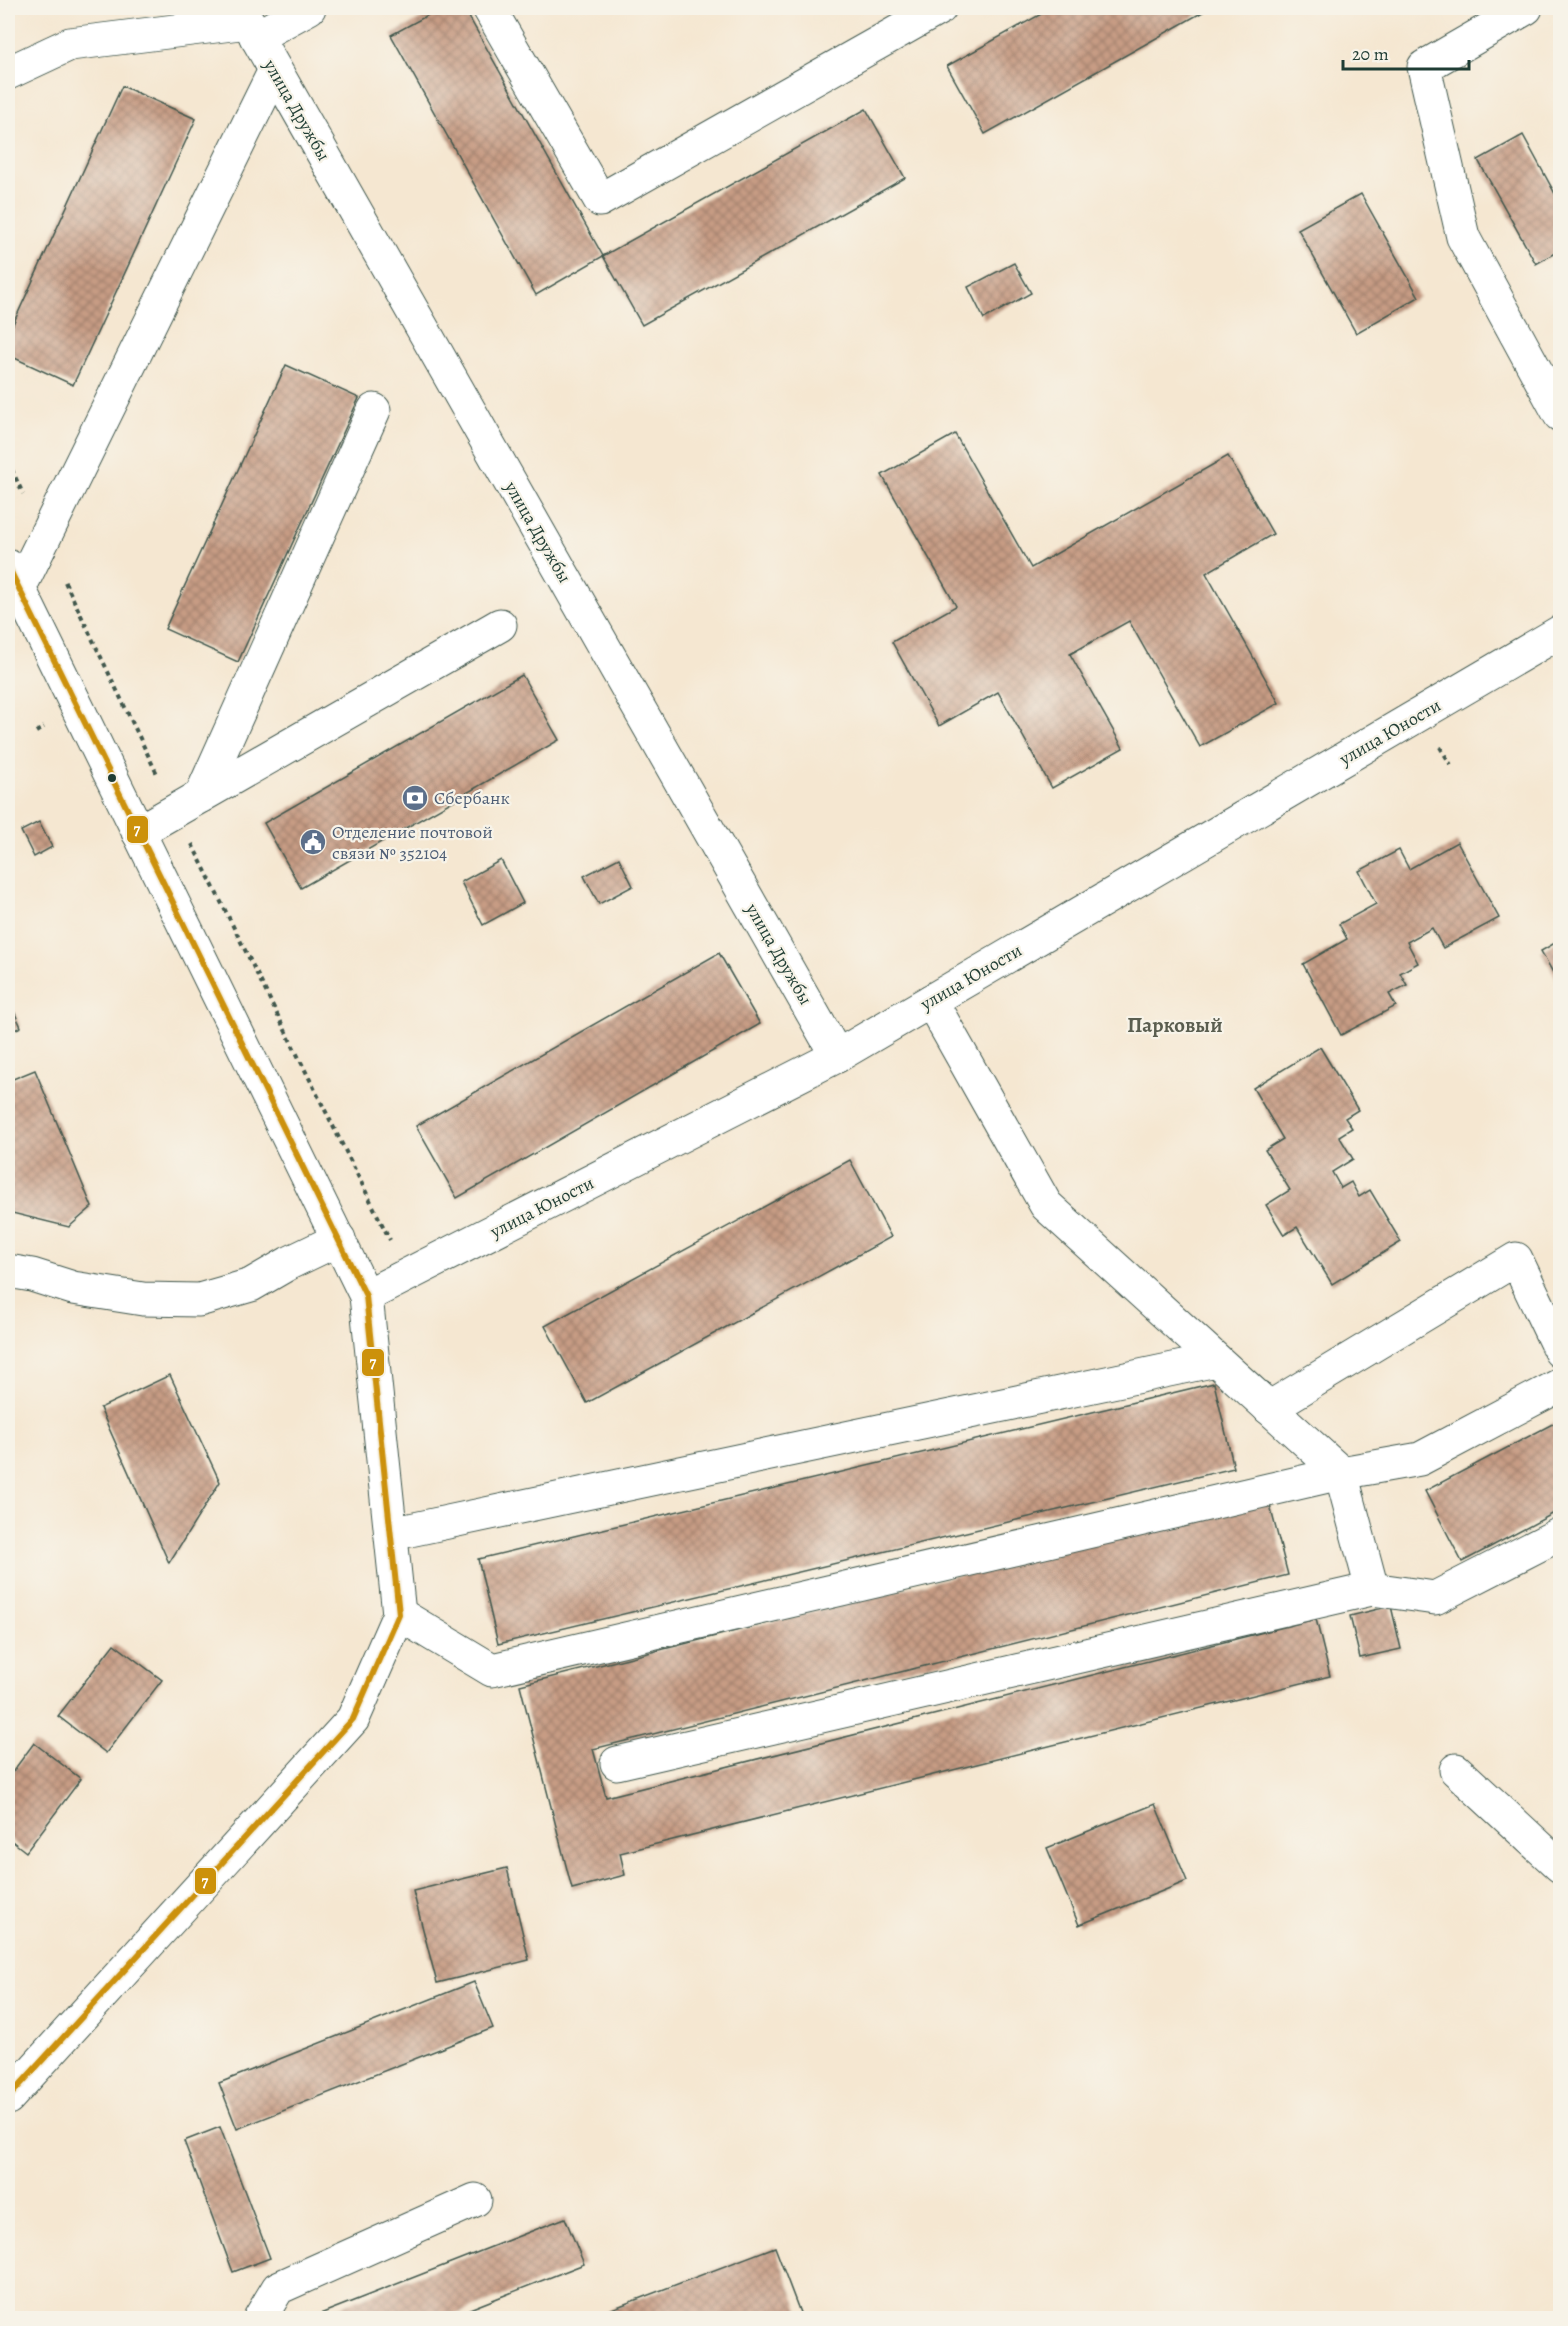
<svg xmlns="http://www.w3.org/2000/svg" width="1568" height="2326" font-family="Alegreya,serif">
  <defs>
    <pattern id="building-cross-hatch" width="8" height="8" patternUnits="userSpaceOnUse" patternTransform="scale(1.5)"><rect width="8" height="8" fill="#c79c84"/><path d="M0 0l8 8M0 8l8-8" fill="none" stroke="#a1806d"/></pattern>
  </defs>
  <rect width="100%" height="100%" fill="#f7f3e8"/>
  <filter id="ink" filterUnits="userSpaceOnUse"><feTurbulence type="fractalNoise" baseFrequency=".0167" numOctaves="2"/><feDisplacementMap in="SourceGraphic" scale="12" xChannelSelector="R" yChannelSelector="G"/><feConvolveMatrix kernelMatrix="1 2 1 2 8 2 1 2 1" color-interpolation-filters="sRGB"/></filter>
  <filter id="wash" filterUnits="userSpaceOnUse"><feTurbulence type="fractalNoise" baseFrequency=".008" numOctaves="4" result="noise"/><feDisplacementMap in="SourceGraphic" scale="24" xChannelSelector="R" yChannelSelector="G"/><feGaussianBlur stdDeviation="1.35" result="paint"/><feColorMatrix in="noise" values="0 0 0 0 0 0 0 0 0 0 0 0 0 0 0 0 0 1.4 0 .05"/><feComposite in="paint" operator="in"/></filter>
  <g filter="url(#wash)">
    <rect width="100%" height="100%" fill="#f5e7d1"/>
    <g id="blocks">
      <g fill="url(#building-cross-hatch)">
        <path d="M441,8H464L603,256L866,109L905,178L642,325L603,256L536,295L391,35Z"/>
        <path d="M1052,8H1210L985,134L947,66Z"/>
        <path d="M122,86L196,119L73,385L8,355V335Z"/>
        <path d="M1523,135L1560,203V250L1536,264L1478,160Z"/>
        <path d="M1361,194L1419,297L1356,333L1298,229Z"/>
        <path d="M1014,263L1031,293L984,319L968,287Z"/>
        <path d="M286,365L359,398L238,662L165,629Z"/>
        <path d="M955,434L1031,568L1228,456L1273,534L1206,573L1279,703L1200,747L1129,621L1070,654L1123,748L1052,788L998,692L939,726L892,642L956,606L882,475Z"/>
        <path d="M522,675L559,740L301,888L264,823Z"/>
        <path d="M39,822L52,847L34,857L21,831Z"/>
        <path d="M1457,842L1499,918L1443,948L1432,928L1407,942L1418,963L1400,973L1407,985L1389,994L1396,1006L1341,1035L1303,964L1347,939L1339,924L1376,904L1359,871L1399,850L1409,869Z"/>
        <path d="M619,858L633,886L599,904L584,876Z"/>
        <path d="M501,860L523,903L483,925L461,882Z"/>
        <path d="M1560,940V985L1541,951Z"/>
        <path d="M719,953L760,1024L457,1198L416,1126Z"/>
        <path d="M8,998L21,1027L8,1033Z"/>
        <path d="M1320,1047L1358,1110L1345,1118L1352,1128L1339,1136L1353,1159L1332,1172L1341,1188L1351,1182L1359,1197L1370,1190L1401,1242L1332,1284L1297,1227L1284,1235L1266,1205L1290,1190L1265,1150L1283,1139L1253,1088Z"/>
        <path d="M35,1070L92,1207L69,1227L8,1212V1081Z"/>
        <path d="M850,1160L891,1237L587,1403L545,1326Z"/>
        <path d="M170,1375L220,1482L169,1563L100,1408Z"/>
        <path d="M1214,1383L1234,1468L498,1644L478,1559Z"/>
        <path d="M1560,1420V1510L1462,1562L1425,1491Z"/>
        <path d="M1268,1498L1288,1575L593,1749L606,1797L1316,1619L1330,1676L620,1853L625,1875L572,1889L520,1685Z"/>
        <path d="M1391,1606L1401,1649L1360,1658L1350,1616Z"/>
        <path d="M114,1644L162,1680L106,1753L58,1716Z"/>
        <path d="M34,1743L81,1779L26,1852L8,1838V1778Z"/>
        <path d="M1155,1804L1187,1881L1079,1925L1047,1848Z"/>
        <path d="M507,1868L529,1960L437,1983L413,1891Z"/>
        <path d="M474,1982L493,2028L237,2129L219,2083Z"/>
        <path d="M220,2127L270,2258L233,2272L184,2141Z"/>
        <path d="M565,2218L584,2264L447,2318H310Z"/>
        <path d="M775,2247L802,2318H588Z"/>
      </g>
    </g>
  </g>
  <g filter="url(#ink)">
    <use href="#blocks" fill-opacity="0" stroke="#3f564c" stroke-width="1.5"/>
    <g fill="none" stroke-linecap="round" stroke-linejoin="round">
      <g stroke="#3f564c" stroke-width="35">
        <g id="minor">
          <path d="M240,8L837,1056"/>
          <path d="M489,8L600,200L940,8"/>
          <path d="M1526,8L1424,67L1463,237L1560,415"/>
          <path d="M256,37L309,8"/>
          <path d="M8,73L70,44L248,22"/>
          <path d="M19,589L275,70"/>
          <path d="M201,796L374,410"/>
          <path d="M138,832L500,625"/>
          <path d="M931,1001L1046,1205L1341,1473L1372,1589"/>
          <path d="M8,1271L32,1275L73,1288L143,1299L199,1300L251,1285L289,1263L339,1239"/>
          <path d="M366,1296L837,1056L1560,632"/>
          <path d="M1269,1408L1516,1259L1560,1351"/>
          <path d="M391,1534L1216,1360"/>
          <path d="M399,1614L492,1670L1341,1473L1420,1459L1560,1385"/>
          <path d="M617,1763L1372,1589L1435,1598L1560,1534"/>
          <path d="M1456,1770L1560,1866"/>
          <path d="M260,2318L278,2288L475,2200"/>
        </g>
      </g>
      <g stroke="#3f564c" stroke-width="35">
        <path id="major" d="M8,566L366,1296L399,1614L353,1719L8,2098"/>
      </g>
      <g stroke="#3f564c" stroke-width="4" stroke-dasharray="4.5 4.5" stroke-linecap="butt">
        <path d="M8,461L23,494"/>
        <path d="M65,582L158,776"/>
        <path d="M36,732L44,727"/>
        <path d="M1440,747L1451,765"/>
        <path d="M192,844L390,1240"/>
      </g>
      <use href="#minor" stroke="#fff" stroke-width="33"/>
      <use href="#major" stroke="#fff" stroke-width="33"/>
      <g stroke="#f7f3e8" stroke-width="10">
        <path id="bus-1" d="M8,566L366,1296L399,1614L353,1719L8,2098"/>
      </g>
      <use href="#bus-1" stroke="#cc910a" stroke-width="6"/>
    </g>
  </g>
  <defs>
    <g id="bank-disc" transform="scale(1.35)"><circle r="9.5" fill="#5c6f8a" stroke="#f7f3e8"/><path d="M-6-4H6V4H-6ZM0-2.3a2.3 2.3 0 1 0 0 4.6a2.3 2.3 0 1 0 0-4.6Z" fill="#fff"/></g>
    <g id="civic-disc" transform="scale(1.35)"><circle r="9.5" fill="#5c6f8a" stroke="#f7f3e8"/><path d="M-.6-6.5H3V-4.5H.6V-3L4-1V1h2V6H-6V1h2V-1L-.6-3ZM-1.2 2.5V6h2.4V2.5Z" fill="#fff"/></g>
  </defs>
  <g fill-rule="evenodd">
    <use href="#bank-disc" x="415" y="798"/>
    <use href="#civic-disc" x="313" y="842"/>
  </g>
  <circle fill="#1f3d34" stroke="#f7f3e8" stroke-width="2" cx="112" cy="778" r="5"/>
  <g text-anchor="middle" stroke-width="4.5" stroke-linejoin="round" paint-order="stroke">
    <g font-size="18" fill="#1f3d34" stroke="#f7f3e8">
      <text transform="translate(297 110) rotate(60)" y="6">улица Дружбы</text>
      <text transform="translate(538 532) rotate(60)" y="6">улица Дружбы</text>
      <text transform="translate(1390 732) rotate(-30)" y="6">улица Юности</text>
      <text transform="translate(779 954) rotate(60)" y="6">улица Дружбы</text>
      <text transform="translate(971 977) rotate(-30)" y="6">улица Юности</text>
      <text transform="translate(542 1207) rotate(-27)" y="6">улица Юности</text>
    </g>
    <g font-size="18" fill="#4e5e75" stroke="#f7f3e8" text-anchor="start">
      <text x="434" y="804">Сбербанк</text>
      <text x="332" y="838">Отделение почтовой<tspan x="332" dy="21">связи № 352104</tspan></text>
    </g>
    <g font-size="21" font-weight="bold" fill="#5a5e50" stroke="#f7f3e8">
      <text x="1175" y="1032">Парковый</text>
    </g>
  </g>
  <g stroke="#f7f3e8" stroke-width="2">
    <rect x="126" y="815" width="23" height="29" rx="6" fill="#cc910a"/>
    <rect x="361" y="1348" width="24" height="29" rx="6" fill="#cc910a"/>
    <rect x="194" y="1867" width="23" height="28" rx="6" fill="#cc910a"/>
  </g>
  <g font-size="16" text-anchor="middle" font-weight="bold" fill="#fff">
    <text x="137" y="835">7</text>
    <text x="373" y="1368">7</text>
    <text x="205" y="1887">7</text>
  </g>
  <rect width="1568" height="2326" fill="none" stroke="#f7f3e8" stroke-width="30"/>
  <path d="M1343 60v9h126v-9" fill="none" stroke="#1f3d34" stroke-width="3"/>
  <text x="1352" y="60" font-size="18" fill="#1f3d34" stroke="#f7f3e8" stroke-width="4.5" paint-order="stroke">20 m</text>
</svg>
